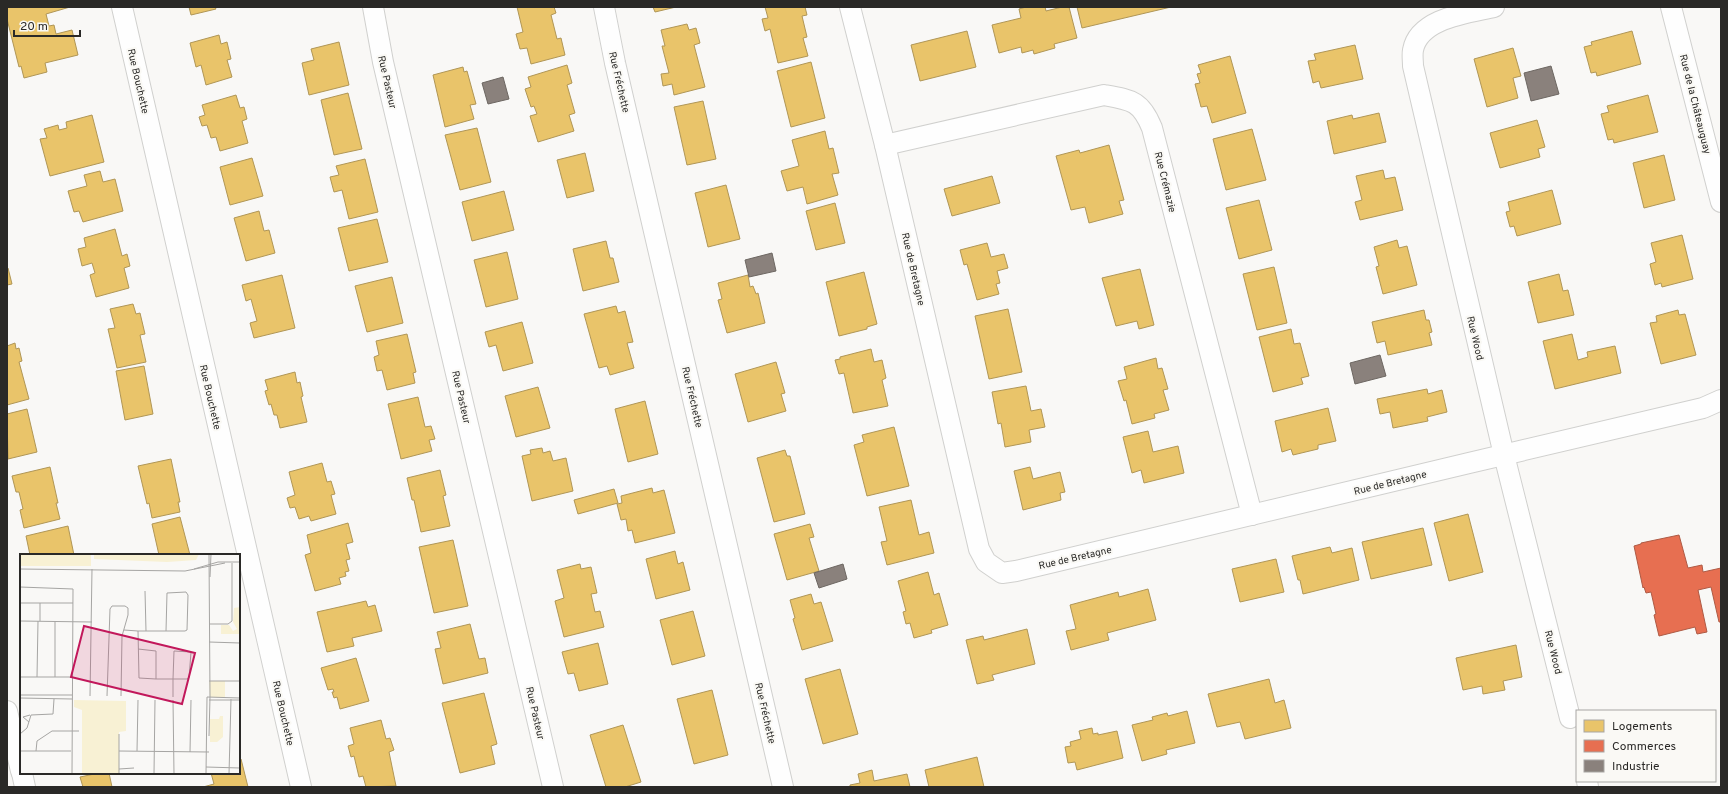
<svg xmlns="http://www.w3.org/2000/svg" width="1728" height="794" font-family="Overpass,sans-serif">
  <rect width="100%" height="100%" fill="#f9f8f6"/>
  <g fill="#e9c46a" stroke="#b09656">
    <path d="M7,7H70L46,14L49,26L54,25L56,34L72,30L78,55L45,63L47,72L24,78L21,66L19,67L7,19Z"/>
    <path d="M189,7H215L216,9L191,15Z"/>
    <path d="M517,7H554L556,13L551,15L557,39L561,38L565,55L531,64L527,48L520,49L516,34L523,32Z"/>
    <path d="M653,7H676L655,12Z"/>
    <path d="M765,7H805L807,15L802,16L807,37L803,38L808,56L778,63L770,29L765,31L762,19L768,18Z"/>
    <path d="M1026,7H1045L1046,11L1062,7H1069L1077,38L1054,44L1055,48L1034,54L1033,50L1022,53L1021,47L999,53L992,25L1021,18L1019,9Z"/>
    <path d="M1077,7H1171L1082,28Z"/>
    <path d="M687,24L689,30L696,28L700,43L694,45L705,87L674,95L672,84L663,86L661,74L669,73L662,46H665L661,30Z"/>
    <path d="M967,31L976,67L920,81L911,45Z"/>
    <path d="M1632,31L1641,64L1597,76L1596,72L1591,73L1584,47L1592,45L1591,42Z"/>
    <path d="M219,35L221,44L227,42L231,59L227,60L232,77L206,85L201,65L196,67L190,43Z"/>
    <path d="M339,42L349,85L309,95L302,63L314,60L311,49Z"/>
    <path d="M1355,45L1363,79L1321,88L1319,81L1313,83L1308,61L1316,60L1314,54Z"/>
    <path d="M1513,48L1521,76L1513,78L1518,98L1487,107L1474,59Z"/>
    <path d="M1230,56L1246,113L1212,123L1207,106L1201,107L1195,84L1200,83L1197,74L1201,73L1198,65Z"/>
    <path d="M811,62L825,118L791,127L777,71Z"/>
    <path d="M567,65L572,83L567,85L575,113L569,115L574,131L538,142L530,116L537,114L534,106L531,107L525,89L531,87L528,77Z"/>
    <path d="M463,67L464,72L467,71L476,104L470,105L474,119L445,127L433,75Z"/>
    <path d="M348,93L362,149L334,155L321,100Z"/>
    <path d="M236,95L240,108L244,107L247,119L242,121L248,143L220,151L216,137L211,138L207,125L202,126L199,117L205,115L202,105Z"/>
    <path d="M1648,95L1658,132L1614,143L1613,139L1608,140L1601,114L1609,112L1607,106Z"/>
    <path d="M703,101L716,159L687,165L674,107Z"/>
    <path d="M1379,113L1386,142L1334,154L1327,121L1352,115L1353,119Z"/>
    <path d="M92,115L104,162L50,176L40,139L47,138L44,129L58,125L59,130L67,128L66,122Z"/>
    <path d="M1537,120L1545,147L1538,149L1540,157L1500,168L1490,133Z"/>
    <path d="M477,128L491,182L460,190L445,135Z"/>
    <path d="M1252,129L1266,180L1226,190L1213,139Z"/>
    <path d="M825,131L829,149L833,148L839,173L832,174L838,195L807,204L803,187L787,191L781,171L799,166L792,140Z"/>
    <path d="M1109,145L1124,200L1119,201L1123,214L1089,223L1085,207L1071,210L1056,156L1079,150L1080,153Z"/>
    <path d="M585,153L594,191L567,198L557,160Z"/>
    <path d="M1664,155L1675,200L1644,208L1633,163Z"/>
    <path d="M252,158L263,196L230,205L220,167Z"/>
    <path d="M365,159L378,212L349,219L342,190L334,192L330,177L339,175L336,166Z"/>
    <path d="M1383,170L1385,179L1395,177L1403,210L1360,220L1355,202L1362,200L1356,176Z"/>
    <path d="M100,171L103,182L115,179L123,211L83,222L79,211L74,212L68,191L87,186L84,175Z"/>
    <path d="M992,176L1000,203L952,216L944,189Z"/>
    <path d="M726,185L740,239L708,247L695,193Z"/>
    <path d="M1552,190L1561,224L1517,236L1514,226L1510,227L1506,212L1510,211L1508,202Z"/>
    <path d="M504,191L514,230L472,241L462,202Z"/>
    <path d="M1259,200L1272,250L1239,259L1226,208Z"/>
    <path d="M835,203L845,243L816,250L806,211Z"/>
    <path d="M259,211L264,231L269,230L275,253L246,261L234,218Z"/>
    <path d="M377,219L388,262L349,271L338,228Z"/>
    <path d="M115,229L122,256L127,254L130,266L124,268L129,288L96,297L90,275L95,273L92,263L82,266L78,249L86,247L84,238Z"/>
    <path d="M1682,235L1693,279L1662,287L1661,283L1655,285L1650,264L1656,262L1651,243Z"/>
    <path d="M1397,240L1399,248L1407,246L1417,285L1383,294L1376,267L1379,266L1374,247Z"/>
    <path d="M606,241L610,258H613L619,282L583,291L573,249Z"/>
    <path d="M987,243L991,257L1004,254L1008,268L997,271L1000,283L996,284L999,294L977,300L967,264L964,265L960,250Z"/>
    <path d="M507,252L518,299L486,307L474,260Z"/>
    <path d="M1274,267L1287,323L1257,330L1243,274Z"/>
    <path d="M7,268H8L12,284L7,285Z"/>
    <path d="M1140,269L1154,325L1139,329L1137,321L1116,326L1102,278Z"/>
    <path d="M864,272L877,324L867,327V329L839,336L826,282Z"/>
    <path d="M1559,274L1563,291L1568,290L1574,315L1538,323L1528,282Z"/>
    <path d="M282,275L295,328L254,338L250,323L257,321L251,299L246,301L242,285Z"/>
    <path d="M748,275L750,287L753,286L756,294L758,293L765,323L727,333L718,300L722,299L718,283Z"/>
    <path d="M392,277L403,323L367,332L355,286Z"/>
    <path d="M133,304L136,314L140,313L145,334L140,335L146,362L117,368L108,329L115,328L110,309Z"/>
    <path d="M616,306L618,313L625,311L633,342L627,343L634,368L610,375L607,366L599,368L584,314Z"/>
    <path d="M1008,309L1022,372L989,379L975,316Z"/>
    <path d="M1424,310L1426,320H1429L1432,332L1429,333L1432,345L1388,355L1385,341L1377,343L1372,322Z"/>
    <path d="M1678,310L1679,315L1685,314L1696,355L1661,364L1650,323L1657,322L1656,316Z"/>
    <path d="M522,322L533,363L503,371L496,345L489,347L485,332Z"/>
    <path d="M1291,329L1294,344L1300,343L1309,376L1301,378L1303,384L1273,392L1259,337Z"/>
    <path d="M407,334L416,372L413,373L415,383L387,390L382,370L377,371L374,357L379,355L376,341Z"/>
    <path d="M1572,334L1578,360L1588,357L1587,352L1615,346L1621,373L1555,389L1543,341Z"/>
    <path d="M15,343L16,349L19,348L22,361L19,362L29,399L7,405V346Z"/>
    <path d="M871,349L874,362L882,360L886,378L882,380L888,406L853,413L844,373L839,374L835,360L840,359V357Z"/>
    <path d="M1156,358L1158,369L1162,368L1168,389L1163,390L1169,410L1154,414L1155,418L1132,424L1126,400L1124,401L1118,381L1127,379L1124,367Z"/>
    <path d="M776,362L785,393L781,394L786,411L748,422L735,374Z"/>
    <path d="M144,366L153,414L125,420L116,371Z"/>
    <path d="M295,372L297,383L300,382L303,396L301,397L307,422L280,428L277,415H274L271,404L269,405L265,391L268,390L265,380Z"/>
    <path d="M1026,386L1031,411L1041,409L1045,427L1029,430L1031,442L1005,447L1001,423L998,424L992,392Z"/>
    <path d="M538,387L550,428L516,437L505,396Z"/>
    <path d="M1427,389L1428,394L1442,390L1447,412L1427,417L1428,421L1393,428L1390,412L1380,414L1377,399Z"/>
    <path d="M418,397L425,427L431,426L435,439L429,440L432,451L401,459L388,404Z"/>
    <path d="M645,401L658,454L628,462L615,409Z"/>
    <path d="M1328,408L1336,441L1318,445V449L1293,455L1291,449L1282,452L1275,421Z"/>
    <path d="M27,409L37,452L8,459L7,414Z"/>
    <path d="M894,427L909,486L867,496L854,445L864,442L862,435Z"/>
    <path d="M1148,431L1153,452L1178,446L1184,473L1144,483L1141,470L1132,473L1123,437Z"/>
    <path d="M542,448L543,453L550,451L553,461L566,458L573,491L532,501L522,456L531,454L530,450Z"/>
    <path d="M785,450L787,456H790L805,514L774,522L757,458Z"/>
    <path d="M171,459L180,502H178L180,512L152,518L149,503L147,504L138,466Z"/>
    <path d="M322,463L327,482L331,481L335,494L331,495L336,514L311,521L309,516L299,519L295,507L290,508L287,498L295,495L289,472Z"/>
    <path d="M50,467L58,503H56L60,519L24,528L20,510L23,509L19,492H16L12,476Z"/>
    <path d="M1030,467L1033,479L1060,472L1065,492L1060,493L1061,500L1023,510L1014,471Z"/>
    <path d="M440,470L446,495L443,496L450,526L421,532L414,500H412L407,478Z"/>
    <path d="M652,488L653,493L664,490L675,533L635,543L632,530L628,531L626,519L621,520L617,504L622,503L621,496Z"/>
    <path d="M614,489L618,503L578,514L574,500Z"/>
    <path d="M911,500L919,535L929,532L934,553L887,565L881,542L887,541L879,507Z"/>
    <path d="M1468,514L1483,572L1449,581L1434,523Z"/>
    <path d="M180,517L190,555H159L152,524Z"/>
    <path d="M348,523L353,542L346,544L350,559L346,560L349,571L345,572L346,576L339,578L341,584L315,591L305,555L311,553L307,535Z"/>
    <path d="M810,524L814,537L809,538L819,571L787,580L774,534Z"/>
    <path d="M68,526L74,555H30L26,536Z"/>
    <path d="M1423,528L1432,565L1371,579L1362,542Z"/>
    <path d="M453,540L468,606L434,613L419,547Z"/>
    <path d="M1330,547L1332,553L1352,548L1359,580L1303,594L1300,580H1298L1292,556Z"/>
    <path d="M675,551L678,564L683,562L690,590L656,599L646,559Z"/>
    <path d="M1276,559L1284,592L1240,602L1232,569Z"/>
    <path d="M580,564L581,569L591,567L597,593L591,594L595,612L600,611L604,627L564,637L555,601L564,598L557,570Z"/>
    <path d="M928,572L934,595L939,593L948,625L931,630L932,633L914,638L910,623L906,624L903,612L906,611L898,581Z"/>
    <path d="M1148,589L1156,620L1107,633L1109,640L1071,650L1066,631L1076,629L1070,605L1118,592L1119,597Z"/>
    <path d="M811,594L814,604L821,602L833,641L802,650L793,619L795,618L790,600Z"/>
    <path d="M366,601L368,607L375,605L382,631L352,638L354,646L327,652L317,612Z"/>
    <path d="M693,611L705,656L672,665L660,620Z"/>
    <path d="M470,624L479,659L485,658L488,673L443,684L435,649L441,648L437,632Z"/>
    <path d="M1027,629L1035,664L992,675L994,680L977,684L966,640L983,636L984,640Z"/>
    <path d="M598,643L608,684L579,691L574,673L568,674L562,652Z"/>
    <path d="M1516,645L1522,677L1503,681L1505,690L1483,694L1482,686L1463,690L1456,658Z"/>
    <path d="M356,658L369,701L340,709L337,697L334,698L332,692H334L333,689L328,690L321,668Z"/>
    <path d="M840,669L858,734L823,744L805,679Z"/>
    <path d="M1269,679L1275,703L1284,700L1291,728L1245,739L1240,722L1217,727L1208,694Z"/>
    <path d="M712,690L728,755L694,764L677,699Z"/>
    <path d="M484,693L497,744L491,746L495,764L460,773L442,703Z"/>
    <path d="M1187,711L1195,743L1166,750L1167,754L1142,761L1132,725L1153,720L1152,717L1167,713L1168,716Z"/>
    <path d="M381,720L386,739L390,738L394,750L389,752L396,786L366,787L363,776L359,777L354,756L351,757L348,746L354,744L350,728Z"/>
    <path d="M623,725L641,782L625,787H606L590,735Z"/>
    <path d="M1092,728L1093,734L1098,733V735L1117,731L1123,758L1077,770L1075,762L1068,763L1065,747L1071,746L1070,742L1081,739L1079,731Z"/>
    <path d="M977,757L984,787H929L925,770Z"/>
    <path d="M239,759H241L248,787H203L214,784L211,773H239Z"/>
    <path d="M872,770L874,781L907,774L910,787H850V785L860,783L858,774Z"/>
    <path d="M99,773H109L112,787H83L80,777Z"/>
  </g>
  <path fill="#e76f51" stroke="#ae5a44" d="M1679,535L1688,568L1702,565L1703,572L1721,568V622H1719L1711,587L1698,590L1707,632L1697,634L1695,627L1659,636L1654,615L1656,614L1651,592L1646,593L1644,587L1643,588L1634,546L1641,544V543Z"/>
  <g fill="#8a817c" stroke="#6d6762">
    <path d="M1551,66L1559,94L1531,101L1524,73Z"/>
    <path d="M503,77L509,99L488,104L482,83Z"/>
    <path d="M772,253L776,271L749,277L745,260Z"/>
    <path d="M1380,355L1386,376L1355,384L1350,363Z"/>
    <path d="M843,564L847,579L819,588L814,573Z"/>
  </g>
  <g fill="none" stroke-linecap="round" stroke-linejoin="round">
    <g stroke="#d0d0ce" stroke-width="22">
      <g id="minor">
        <path d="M122,7L301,787"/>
        <path d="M373,7L383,62L553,787"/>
        <path d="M604,7L615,63L783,787"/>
        <path d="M850,7L885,145L979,549L986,562L1002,573L1016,571L1469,463L1703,408L1721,400"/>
        <path d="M1494,7C1468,13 1419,18 1413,50C1412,55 1413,61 1413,66L1504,455L1570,718"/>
        <path d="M1671,7L1721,202"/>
        <path d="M885,145L1104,95C1132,100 1141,101 1152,128L1252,515"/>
        <path d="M7,711L21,771"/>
        <path d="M22,773L25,787"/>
        <path d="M1587,781L1588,787"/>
      </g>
    </g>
    <use href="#minor" stroke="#fefefe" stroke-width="20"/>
  </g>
  <g text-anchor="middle" stroke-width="4" stroke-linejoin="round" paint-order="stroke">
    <g font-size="10" fill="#2a2927" stroke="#faf9f5">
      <text transform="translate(139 81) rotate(77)" y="4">Rue Bouchette</text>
      <text transform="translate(388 82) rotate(77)" y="4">Rue Pasteur</text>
      <text transform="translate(620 82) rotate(77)" y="4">Rue Fréchette</text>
      <text transform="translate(1696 104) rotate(76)" y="4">Rue de la Châteauguay</text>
      <text transform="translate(1166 182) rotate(76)" y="4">Rue Crémazie</text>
      <text transform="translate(914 269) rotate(77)" y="4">Rue de Bretagne</text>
      <text transform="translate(1476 338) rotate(77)" y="4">Rue Wood</text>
      <text transform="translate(211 397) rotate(77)" y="4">Rue Bouchette</text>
      <text transform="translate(462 397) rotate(77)" y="4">Rue Pasteur</text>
      <text transform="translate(693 397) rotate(77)" y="4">Rue Fréchette</text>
      <text transform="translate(1390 482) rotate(-14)" y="4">Rue de Bretagne</text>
      <text transform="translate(1075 557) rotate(-13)" y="4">Rue de Bretagne</text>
      <text transform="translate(1554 652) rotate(76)" y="4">Rue Wood</text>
      <text transform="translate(284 713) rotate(77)" y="4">Rue Bouchette</text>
      <text transform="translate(536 713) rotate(77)" y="4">Rue Pasteur</text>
      <text transform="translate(766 713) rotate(77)" y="4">Rue Fréchette</text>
    </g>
  </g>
  <g transform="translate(20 554)">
    <rect width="220" height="220" fill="#f9f8f6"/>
    <path d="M0,0H71V12H0ZM74,0H179L176,6L147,8L74,5ZM220,53V80H201V71H209L213,77L217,75L213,68L214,54ZM189,127H205V144L190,143ZM54,146L106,147V177L99,178V220H62V156L54,153ZM200,162H203V183L197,188H190V165H199Z" fill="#f8f1d4"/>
    <path fill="none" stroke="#a6a5a3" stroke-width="1" d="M189,0L190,143M0,15L165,17L205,9M174,15L198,8H220M190,23L191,0M0,33L53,35L52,220M125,37L126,77M0,49H53M0,67L72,68M20,67V49M189,70H208L212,67V9M104,76L118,77H165L167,76L168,41L166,38L147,39L146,77M118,77L119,124L136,125H167L169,124L171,98L154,97L153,125V143M189,88L220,89M118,95L136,97V125M0,123H53M17,123L18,67M35,123V68M189,127H220M0,141H52M70,142L72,15M87,142L90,55L92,52H105L108,54V61L102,82L101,142M0,144L52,145M153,146L154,220M189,146H220M9,168L3,163L10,161M0,180L7,174L11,161L33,160L34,145M99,180V220M189,182L190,143M0,197H51M16,197L17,187L32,177H59M99,197L189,198M117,197L118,146M170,198L171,146M186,213L220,214M99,215L114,214M134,220L135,146M186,220L187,143L220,144M209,220L211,145"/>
    <path fill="#c2185b" fill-opacity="0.15" stroke="#c2185b" stroke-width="2" d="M64,72L175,99L162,150L51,123Z"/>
    <rect width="220" height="220" fill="none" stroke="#2a2927" stroke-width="2"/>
  </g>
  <rect width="1728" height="794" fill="none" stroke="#2a2927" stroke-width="16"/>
  <rect x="1576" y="710" width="140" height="72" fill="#faf9f5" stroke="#a7a6a3"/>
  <rect x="1584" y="720" width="20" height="12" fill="#e9c46a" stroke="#a7a6a3"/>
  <text x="1612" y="730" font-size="12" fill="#2a2927">Logements</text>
  <rect x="1584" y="740" width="20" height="12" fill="#e76f51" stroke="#a7a6a3"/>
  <text x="1612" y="750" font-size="12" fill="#2a2927">Commerces</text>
  <rect x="1584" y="760" width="20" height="12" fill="#8a817c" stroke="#a7a6a3"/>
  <text x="1612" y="770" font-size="12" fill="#2a2927">Industrie</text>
  <path d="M14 30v6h66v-6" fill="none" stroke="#2a2927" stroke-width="2"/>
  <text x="20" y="30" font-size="12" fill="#2a2927" stroke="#faf9f5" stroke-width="3" paint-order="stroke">20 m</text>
</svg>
